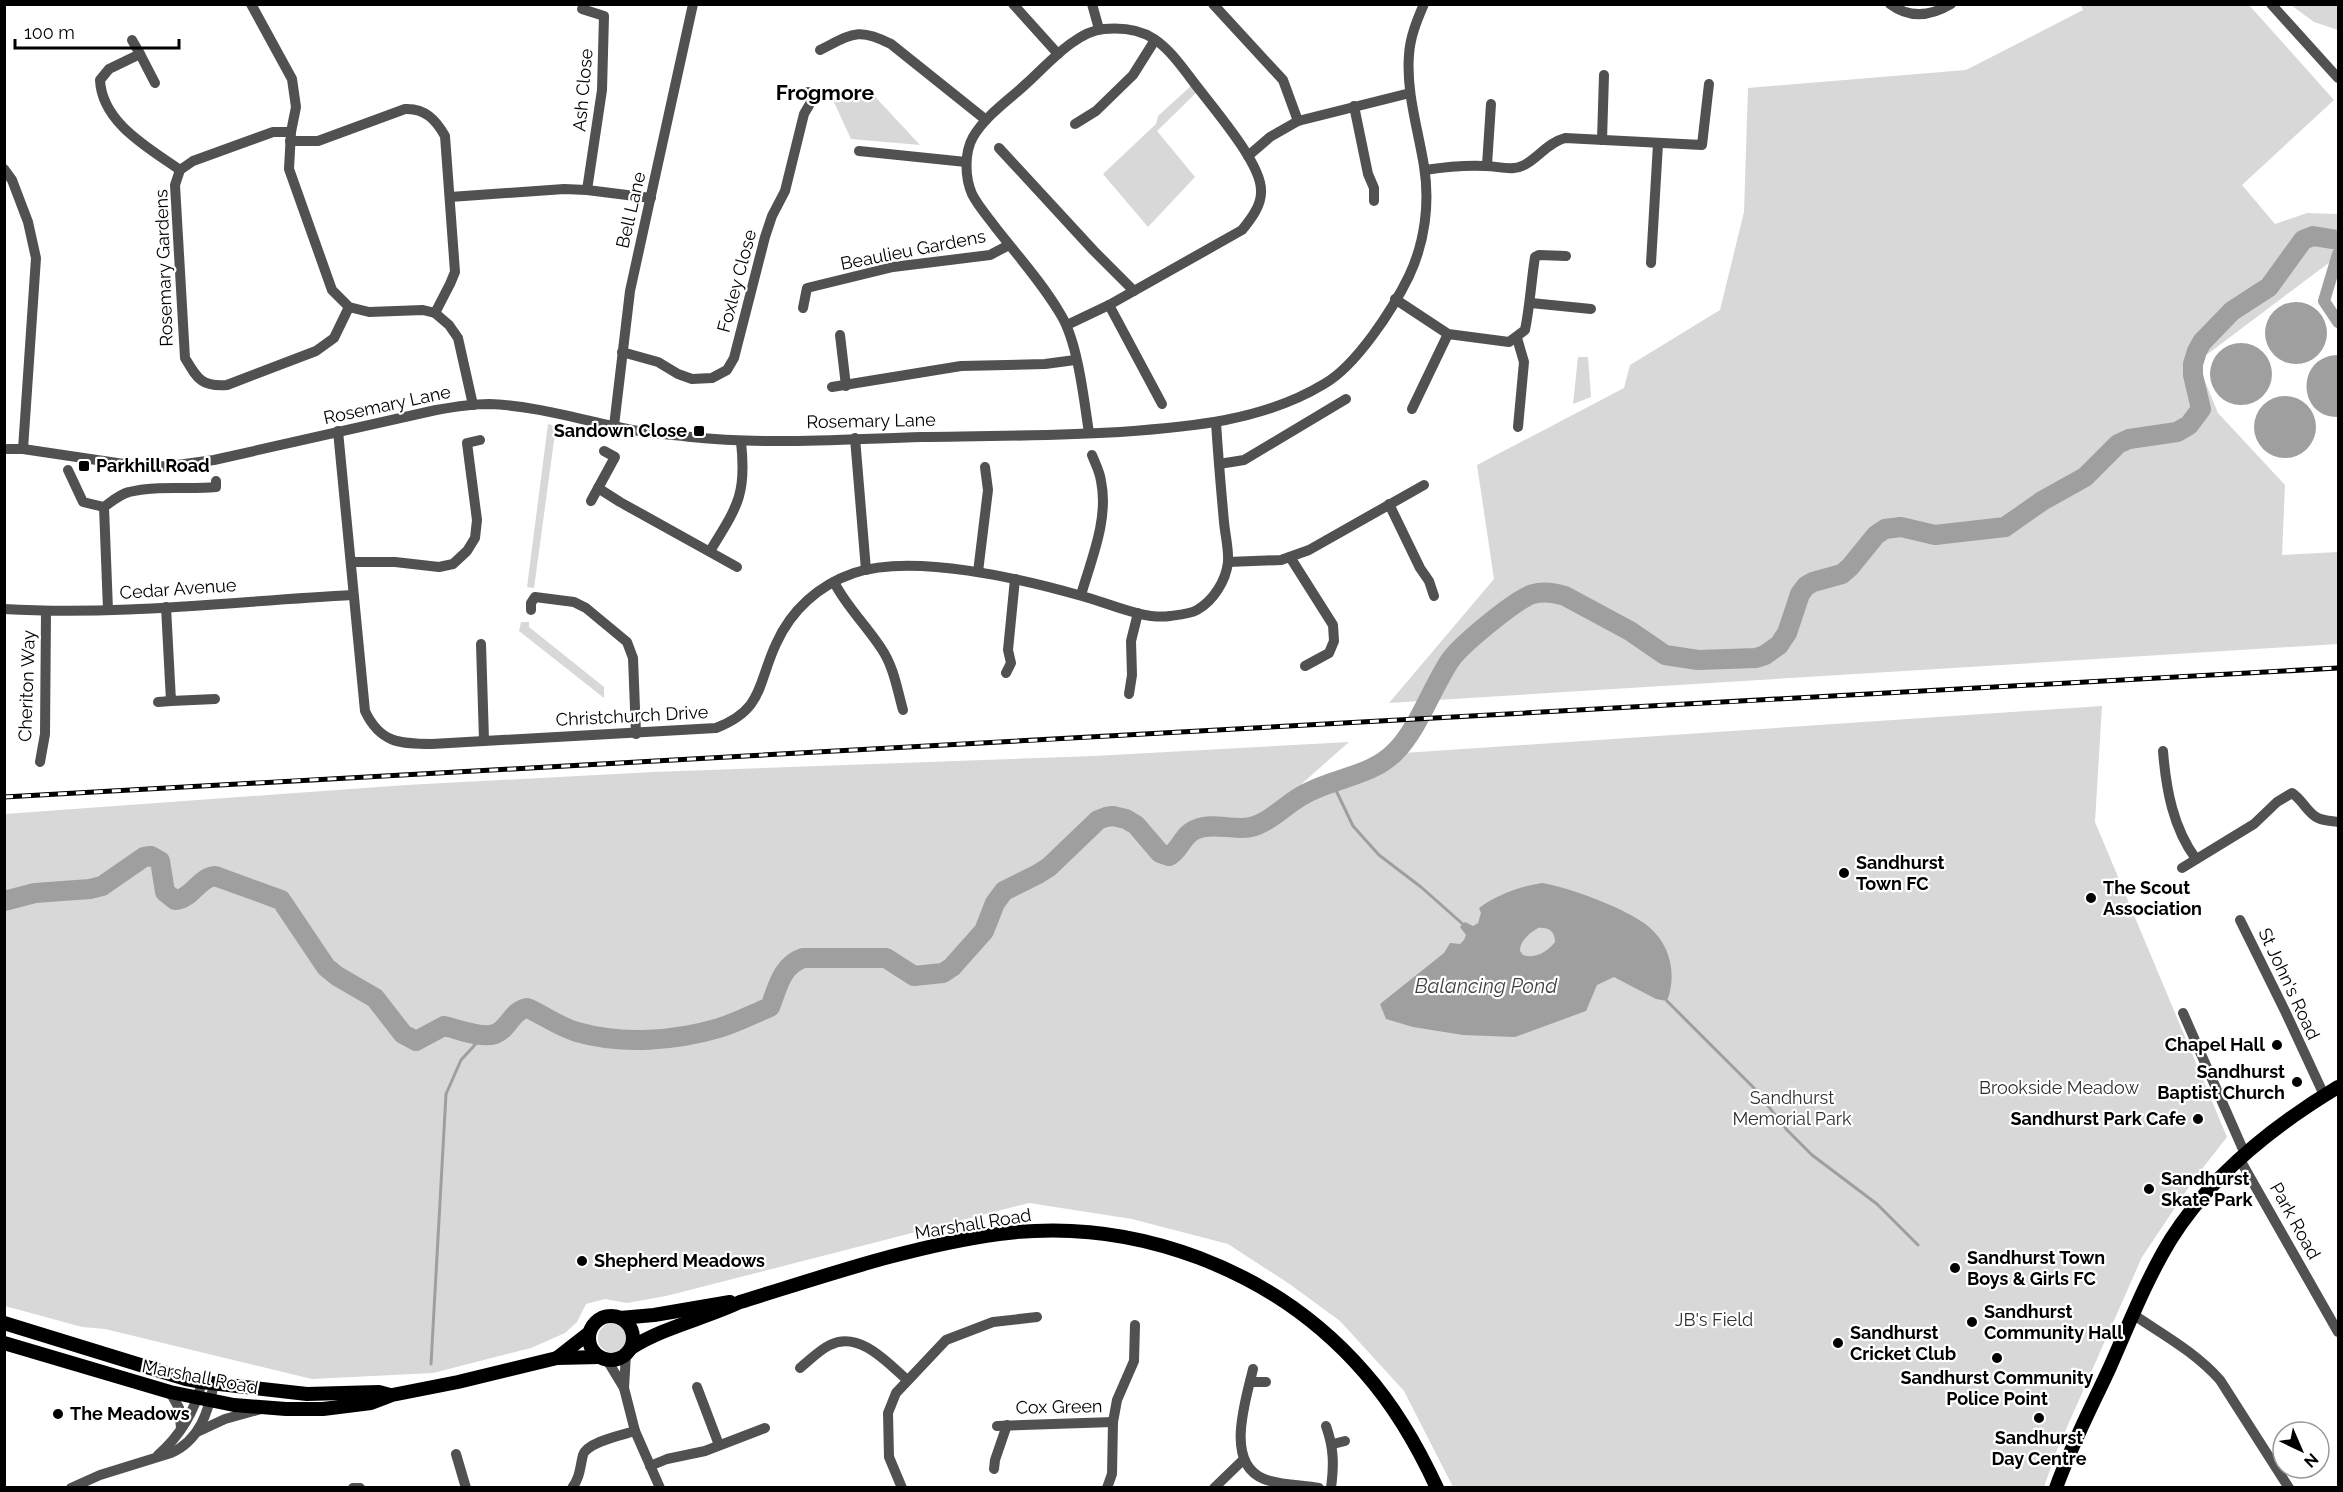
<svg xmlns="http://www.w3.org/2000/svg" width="2343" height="1492" font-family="Raleway,sans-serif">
  <rect width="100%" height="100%" fill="#fff"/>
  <g fill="#d8d8d8">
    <path d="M2249,5L2334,100L2242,185L2275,224L2307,213L2338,214V256L2197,362L2218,413L2285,485L2282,555L2338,552V644L1389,703L1494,579L1477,465L1624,388L1630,365L1720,310L1744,212L1748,88L1966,70L2083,10L2081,5Z"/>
    <path d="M2291,5H2338V30L2314,22Z"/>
    <path d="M1192,85L1198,91L1157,131L1195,177L1148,227L1103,174L1156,124L1158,116Z"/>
    <path d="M866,87L920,145L851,139L833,100Z"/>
    <path d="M1578,357H1588L1591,397L1573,404Z"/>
    <path d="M548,424L556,426L534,588L527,587Z"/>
    <path d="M521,622H529V627L604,687V698L519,631Z"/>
    <path d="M2102,706L2095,822L2227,1137L2195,1178L2142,1257L2056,1452L2044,1487H1453L1404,1391L1340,1321L1291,1285L1228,1244L1132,1219L1029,1203L666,1296L627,1303L605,1299L586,1304L577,1322L565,1333L531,1348L433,1373L312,1379L105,1329L82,1327L5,1306V814L406,785L653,772L1094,756L1349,742L1297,788L1378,769L1389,754Z"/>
    <circle cx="613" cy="1338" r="15"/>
  </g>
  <g fill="#9f9f9f" fill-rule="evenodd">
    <circle cx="2296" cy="333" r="31"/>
    <circle cx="2241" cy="374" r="31"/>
    <path d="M2338,355V417C2297,418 2295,356 2338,355Z"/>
    <circle cx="2285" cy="427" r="31"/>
    <path d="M1542,883C1571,888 1625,908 1648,926C1671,945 1677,975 1667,1001L1656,999L1614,977L1597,985L1586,1011L1515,1037L1463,1035L1413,1027L1386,1019L1380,1004L1444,953L1450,943L1460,944L1464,940L1466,935L1460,927L1465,922L1473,926L1478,923L1481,913L1479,908C1499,894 1518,887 1542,883ZM1538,928C1548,927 1555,931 1555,942C1547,952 1536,959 1523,955L1520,951C1520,940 1530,933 1538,928Z"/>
  </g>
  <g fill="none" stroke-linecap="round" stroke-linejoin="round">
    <g stroke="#9f9f9f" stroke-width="3">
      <path d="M1332,782L1353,826L1379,855L1421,887L1465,926"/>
      <path d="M1667,1001L1754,1088L1787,1130L1812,1155L1877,1204L1918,1245"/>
      <path d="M431,1364L446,1094L461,1060L484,1035"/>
    </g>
    <path stroke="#9f9f9f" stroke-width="12" d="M2338,254L2324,301L2338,322"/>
    <path stroke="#9f9f9f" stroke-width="20" d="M4,901L35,893L90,889L102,886L144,857L151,856L160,861L165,892L175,900C192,899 198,878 215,876L281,900L326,967L337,976L375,998L403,1034L416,1041L444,1026C458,1029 481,1039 495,1034C509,1029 511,1011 527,1008C544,1015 559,1027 577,1032C622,1045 675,1041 719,1028C736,1023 753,1014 770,1007C778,987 781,966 803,958H886L914,976L943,973L952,967L984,931L995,903L1004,891L1038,874L1049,867L1098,820L1106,817L1113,816L1126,819L1136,825L1160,853L1169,856C1181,850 1182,834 1197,829C1213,822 1234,831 1251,827C1271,822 1287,803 1305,794C1333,778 1372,776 1395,752C1418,729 1431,690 1449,662C1458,647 1516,599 1533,594C1544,591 1555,593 1565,596L1630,631L1665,655L1698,660L1756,658L1765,655L1779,645L1787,633L1800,594L1806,586L1813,582L1842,574L1850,567L1876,535L1885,529L1901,527L1935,535L2005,527L2042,501L2085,477L2118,444L2129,439L2177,432L2189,425L2201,409L2193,375V364L2197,351L2202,342L2232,311L2269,287L2303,240L2313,236L2338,240"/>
    <g stroke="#515151" stroke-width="10">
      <path d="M251,4L292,79L296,107L291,132"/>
      <path d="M1013,4L1058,54"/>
      <path d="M1092,4L1099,29"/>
      <path d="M1213,4L1283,80L1298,121"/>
      <path d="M1890,4C1910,19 1931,16 1951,4"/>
      <path d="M2271,4L2338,78"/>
      <path d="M582,9L604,16L602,90L587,190"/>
      <path d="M132,40L140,54"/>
      <path d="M820,50C852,34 858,27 891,44L986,120"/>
      <path d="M155,83L140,54L109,69L100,80C102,123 149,148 180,170"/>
      <path d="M1354,106L1368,174L1374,188V201"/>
      <path d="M1075,124L1096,111L1133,75L1155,40"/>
      <path d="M1602,140L1604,75"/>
      <path d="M290,141H318L405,109C425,108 436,120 445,136L455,272L450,284L435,313"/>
      <path d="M999,148L1094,251L1134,291"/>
      <path d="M859,151L966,162"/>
      <path d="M1248,156L1270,137L1298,121L1410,93"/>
      <path d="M1487,165L1491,104"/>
      <path d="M4,169L12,180L28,222L36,258L23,449"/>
      <path d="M1425,170C1445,167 1465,165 1485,166C1495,166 1504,169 1514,168C1532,167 1545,143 1565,138L1702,145L1709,84"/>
      <path d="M450,197L564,189L587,190L651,198"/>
      <path d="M1651,263L1658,144"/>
      <path d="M1395,299L1448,334L1509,342L1525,330C1530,306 1531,282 1535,257L1539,255L1566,256"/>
      <path d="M1531,303L1591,309"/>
      <path d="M1109,305L1162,404"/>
      <path d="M349,307L334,338L316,351L227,385C201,387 197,378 185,358L175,185L180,170L193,161L273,132H291L289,169L332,290L349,307L369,312L423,310L435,313L449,325L458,338L473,405"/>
      <path d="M803,308L807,288L893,267L990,255L1009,245"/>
      <path d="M1067,325L1109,305L1242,230C1251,219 1262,205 1261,190C1261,161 1207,101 1189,76C1164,43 1148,25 1104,29C1076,31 1047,65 1027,83C1009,100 986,115 973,137C964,153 965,178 972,194C978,206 988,217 996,228C1018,256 1043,284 1061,315C1078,343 1084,400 1089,433"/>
      <path d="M840,335L846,386"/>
      <path d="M1517,338L1524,362L1518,427"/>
      <path d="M622,352L658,362L678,374L692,379L712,378L727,370L734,358L765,237L772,216L785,191L804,114L811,102L808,92"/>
      <path d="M832,387L961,366L1045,364L1075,360"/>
      <path d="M1412,409L1448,334"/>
      <path d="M614,426L630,291L693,4"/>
      <path d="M338,431L365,711C380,743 400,744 432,744L716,728C764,709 757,685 776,644C791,610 819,585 854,573C913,553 1023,579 1082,596C1108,603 1144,620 1170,616C1178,615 1190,614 1197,610C1213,601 1226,581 1228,562C1229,550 1225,534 1224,522C1221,489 1218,455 1216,422"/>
      <path d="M855,438L866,570"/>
      <path d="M4,449H23L144,467L170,466L214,460L436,410C453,407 471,404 489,404C542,406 593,424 645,432C660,434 676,435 691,437C767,445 845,439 922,437C988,436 1054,436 1120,432C1190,427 1263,421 1324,384C1356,366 1393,309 1409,276C1425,242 1430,203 1424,166C1418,129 1406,92 1409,55C1410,37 1417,20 1424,4"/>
      <path d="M1219,464L1244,460L1346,399"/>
      <path d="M68,470L83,502L104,507"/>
      <path d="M598,488L620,502L737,567"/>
      <path d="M591,501L615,457L604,451"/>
      <path d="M1389,504L1420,568L1429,581L1434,596"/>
      <path d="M710,551C737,507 747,495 741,442"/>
      <path d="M1290,557L1333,625L1334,641L1329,653L1305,666"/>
      <path d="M351,562H395L439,567L453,564L467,551L475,538L477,520L467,443L480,440"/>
      <path d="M1228,562L1281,560L1309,550L1424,485"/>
      <path d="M978,572L988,490L985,467"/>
      <path d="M834,582C846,606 866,625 881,648C894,667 897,689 903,710"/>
      <path d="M1081,595C1091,560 1109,519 1101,481C1100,472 1095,463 1092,455"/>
      <path d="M166,607L171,701L215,699"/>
      <path d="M4,609C121,616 237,601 353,595"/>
      <path d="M108,610L104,507C111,502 120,494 129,492C157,485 187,490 216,487V481"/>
      <path d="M531,610V603L535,597L574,602L586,608L627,642L633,658L636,734"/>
      <path d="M481,644L484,740"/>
      <path d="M1006,673L1011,663L1008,650L1015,579"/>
      <path d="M1129,694L1132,675L1131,641L1138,613"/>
      <path d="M158,702L171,701"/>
      <path d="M2163,751C2166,789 2173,828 2196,859"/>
      <path d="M40,762L45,734L46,611"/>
      <path d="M2182,868L2254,824L2277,802L2292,793C2303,800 2307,813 2318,818C2324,821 2332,821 2338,822"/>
      <path d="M2240,920L2285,1011L2324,1095"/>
      <path d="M2183,1013L2245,1154"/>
      <path d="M2239,1158L2338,1332"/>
      <path d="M2134,1315C2165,1336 2195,1352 2220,1380L2289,1488"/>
      <path d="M607,1360L624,1388L635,1431L660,1488"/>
      <path d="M800,1368C809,1361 819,1350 830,1345C859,1330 888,1363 907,1380"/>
      <path d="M1253,1369C1246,1400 1224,1463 1264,1479C1280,1485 1302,1485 1319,1488"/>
      <path d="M1250,1382H1266"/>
      <path d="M697,1387L719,1445"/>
      <path d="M624,1388L626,1354"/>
      <path d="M170,1392L179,1408L181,1428"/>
      <path d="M997,1426L1113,1422"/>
      <path d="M1326,1426C1334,1448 1334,1465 1331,1488"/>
      <path d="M197,1432L225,1419L261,1409"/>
      <path d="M1333,1444L1345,1441"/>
      <path d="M456,1454L466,1488"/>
      <path d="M158,1455C180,1436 195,1410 202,1382"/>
      <path d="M650,1466L667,1459L705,1451L765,1428"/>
      <path d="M994,1469L995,1460L1007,1425"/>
      <path d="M71,1488L100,1475L171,1453C200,1440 208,1412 214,1384"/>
      <path d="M353,1488H360"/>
      <path d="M572,1488C580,1478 580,1467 583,1455C587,1442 622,1435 635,1431"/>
      <path d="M902,1488L889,1457L888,1413L896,1393L946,1340L993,1322L1037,1317"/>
      <path d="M1107,1488L1112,1474L1113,1422L1117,1400L1134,1361L1135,1325"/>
      <path d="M1214,1488L1243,1460"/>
    </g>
    <g stroke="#000" stroke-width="14">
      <circle cx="611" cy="1338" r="22"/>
      <path d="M620,1318L654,1315L730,1302"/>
      <path d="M4,1323L186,1379L202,1382L307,1394L379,1392L390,1395"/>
      <path d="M4,1343L170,1392L234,1405L286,1409H323L371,1403L392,1395L458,1382L557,1358L600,1357"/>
      <path d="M631,1348C664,1327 704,1319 740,1302C825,1276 911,1246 999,1234C1134,1216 1275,1269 1365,1373C1395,1407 1418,1447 1437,1488"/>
      <path d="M557,1358L589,1333"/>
      <path d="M2056,1488C2071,1446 2092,1406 2110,1367C2129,1324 2147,1278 2171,1239C2212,1174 2273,1126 2338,1087"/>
    </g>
    <g stroke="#000" stroke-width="5">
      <path id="rail" d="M4,797L2338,668"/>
    </g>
    <use href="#rail" stroke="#fff" stroke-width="3" stroke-dasharray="9" stroke-linecap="butt"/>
  </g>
  <g fill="#000" stroke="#fff" stroke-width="2">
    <rect x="693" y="425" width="12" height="12" rx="3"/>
    <rect x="78" y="460" width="12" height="12" rx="3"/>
    <circle cx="1844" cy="873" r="6"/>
    <circle cx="2091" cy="898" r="6"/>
    <circle cx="2277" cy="1045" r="6"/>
    <circle cx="2297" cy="1082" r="6"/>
    <circle cx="2198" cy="1119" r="6"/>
    <circle cx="2149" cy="1189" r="6"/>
    <circle cx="582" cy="1261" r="6"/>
    <circle cx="1955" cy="1268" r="6"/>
    <circle cx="1972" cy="1322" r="6"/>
    <circle cx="1838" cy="1343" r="6"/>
    <circle cx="1997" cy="1358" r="6"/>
    <circle cx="58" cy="1414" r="6"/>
    <circle cx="2039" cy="1418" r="6"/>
  </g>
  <g text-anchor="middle" stroke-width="4.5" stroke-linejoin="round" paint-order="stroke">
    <g font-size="18" fill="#000" stroke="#fff">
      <text transform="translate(583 90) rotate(-85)" y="6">Ash Close</text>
      <text transform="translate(631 210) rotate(-77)" y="6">Bell Lane</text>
      <text transform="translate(913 250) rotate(-11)" y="6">Beaulieu Gardens</text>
      <text transform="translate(164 268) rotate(-92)" y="6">Rosemary Gardens</text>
      <text transform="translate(737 281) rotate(-75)" y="6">Foxley Close</text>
      <text transform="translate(387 405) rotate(-12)" y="6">Rosemary Lane</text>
      <text transform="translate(871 421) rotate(-1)" y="6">Rosemary Lane</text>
      <text transform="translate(178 589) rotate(-4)" y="6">Cedar Avenue</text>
      <text transform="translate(27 686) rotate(-88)" y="6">Cheriton Way</text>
      <text transform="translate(632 716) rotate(-3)" y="6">Christchurch Drive</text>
      <text transform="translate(2289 984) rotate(65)" y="6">St John's Road</text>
      <text transform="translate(2295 1221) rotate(61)" y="6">Park Road</text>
      <text transform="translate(973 1224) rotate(-9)" y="6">Marshall Road</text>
      <text transform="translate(200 1377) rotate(11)" y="6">Marshall Road</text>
      <text transform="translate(1059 1407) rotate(-1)" y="6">Cox Green</text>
    </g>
    <g font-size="18" font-weight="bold" fill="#000" stroke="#fff" text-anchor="start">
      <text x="687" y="437" text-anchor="end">Sandown Close</text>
      <text x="96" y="472">Parkhill Road</text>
      <text x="1856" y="869">Sandhurst<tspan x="1856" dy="21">Town FC</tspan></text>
      <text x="2103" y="894">The Scout<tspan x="2103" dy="21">Association</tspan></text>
      <text x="2265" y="1051" text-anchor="end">Chapel Hall</text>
      <text x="2285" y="1078" text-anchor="end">Sandhurst<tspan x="2285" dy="21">Baptist Church</tspan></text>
      <text x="2186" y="1125" text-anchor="end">Sandhurst Park Cafe</text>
      <text x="2161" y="1185">Sandhurst<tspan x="2161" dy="21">Skate Park</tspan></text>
      <text x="1967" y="1264">Sandhurst Town<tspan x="1967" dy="21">Boys &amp; Girls FC</tspan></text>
      <text x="594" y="1267">Shepherd Meadows</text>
      <text x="1984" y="1318">Sandhurst<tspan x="1984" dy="21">Community Hall</tspan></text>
      <text x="1850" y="1339">Sandhurst<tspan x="1850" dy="21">Cricket Club</tspan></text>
      <text x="1997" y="1384" text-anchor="middle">Sandhurst Community<tspan x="1997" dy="21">Police Point</tspan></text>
      <text x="70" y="1420">The Meadows</text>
      <text x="2039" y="1444" text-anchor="middle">Sandhurst<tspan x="2039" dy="21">Day Centre</tspan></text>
    </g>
    <g font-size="18" fill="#2f2f2f" stroke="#fff">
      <text x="2059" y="1094">Brookside Meadow</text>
      <text x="1792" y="1104">Sandhurst<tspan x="1792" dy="21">Memorial Park</tspan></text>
      <text x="1714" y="1326">JB's Field</text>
    </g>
    <g font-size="20" font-style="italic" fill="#404040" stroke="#fff">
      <text x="1486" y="993">Balancing Pond</text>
    </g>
    <g font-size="21" font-weight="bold" fill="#000" stroke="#fff">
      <text x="825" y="100">Frogmore</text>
    </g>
  </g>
  <rect width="2343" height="1492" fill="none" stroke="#000000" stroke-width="12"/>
  <g transform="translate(2301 1450) rotate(136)"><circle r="28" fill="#ffffff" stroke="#999999" stroke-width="1.5"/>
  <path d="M0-4.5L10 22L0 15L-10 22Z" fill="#000000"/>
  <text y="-9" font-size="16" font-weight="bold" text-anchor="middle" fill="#000000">N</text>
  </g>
  <path d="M15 39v9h164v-9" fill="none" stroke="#000000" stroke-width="3"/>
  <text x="24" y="39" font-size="18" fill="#000000" stroke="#ffffff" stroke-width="4.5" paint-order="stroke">100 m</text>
</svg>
